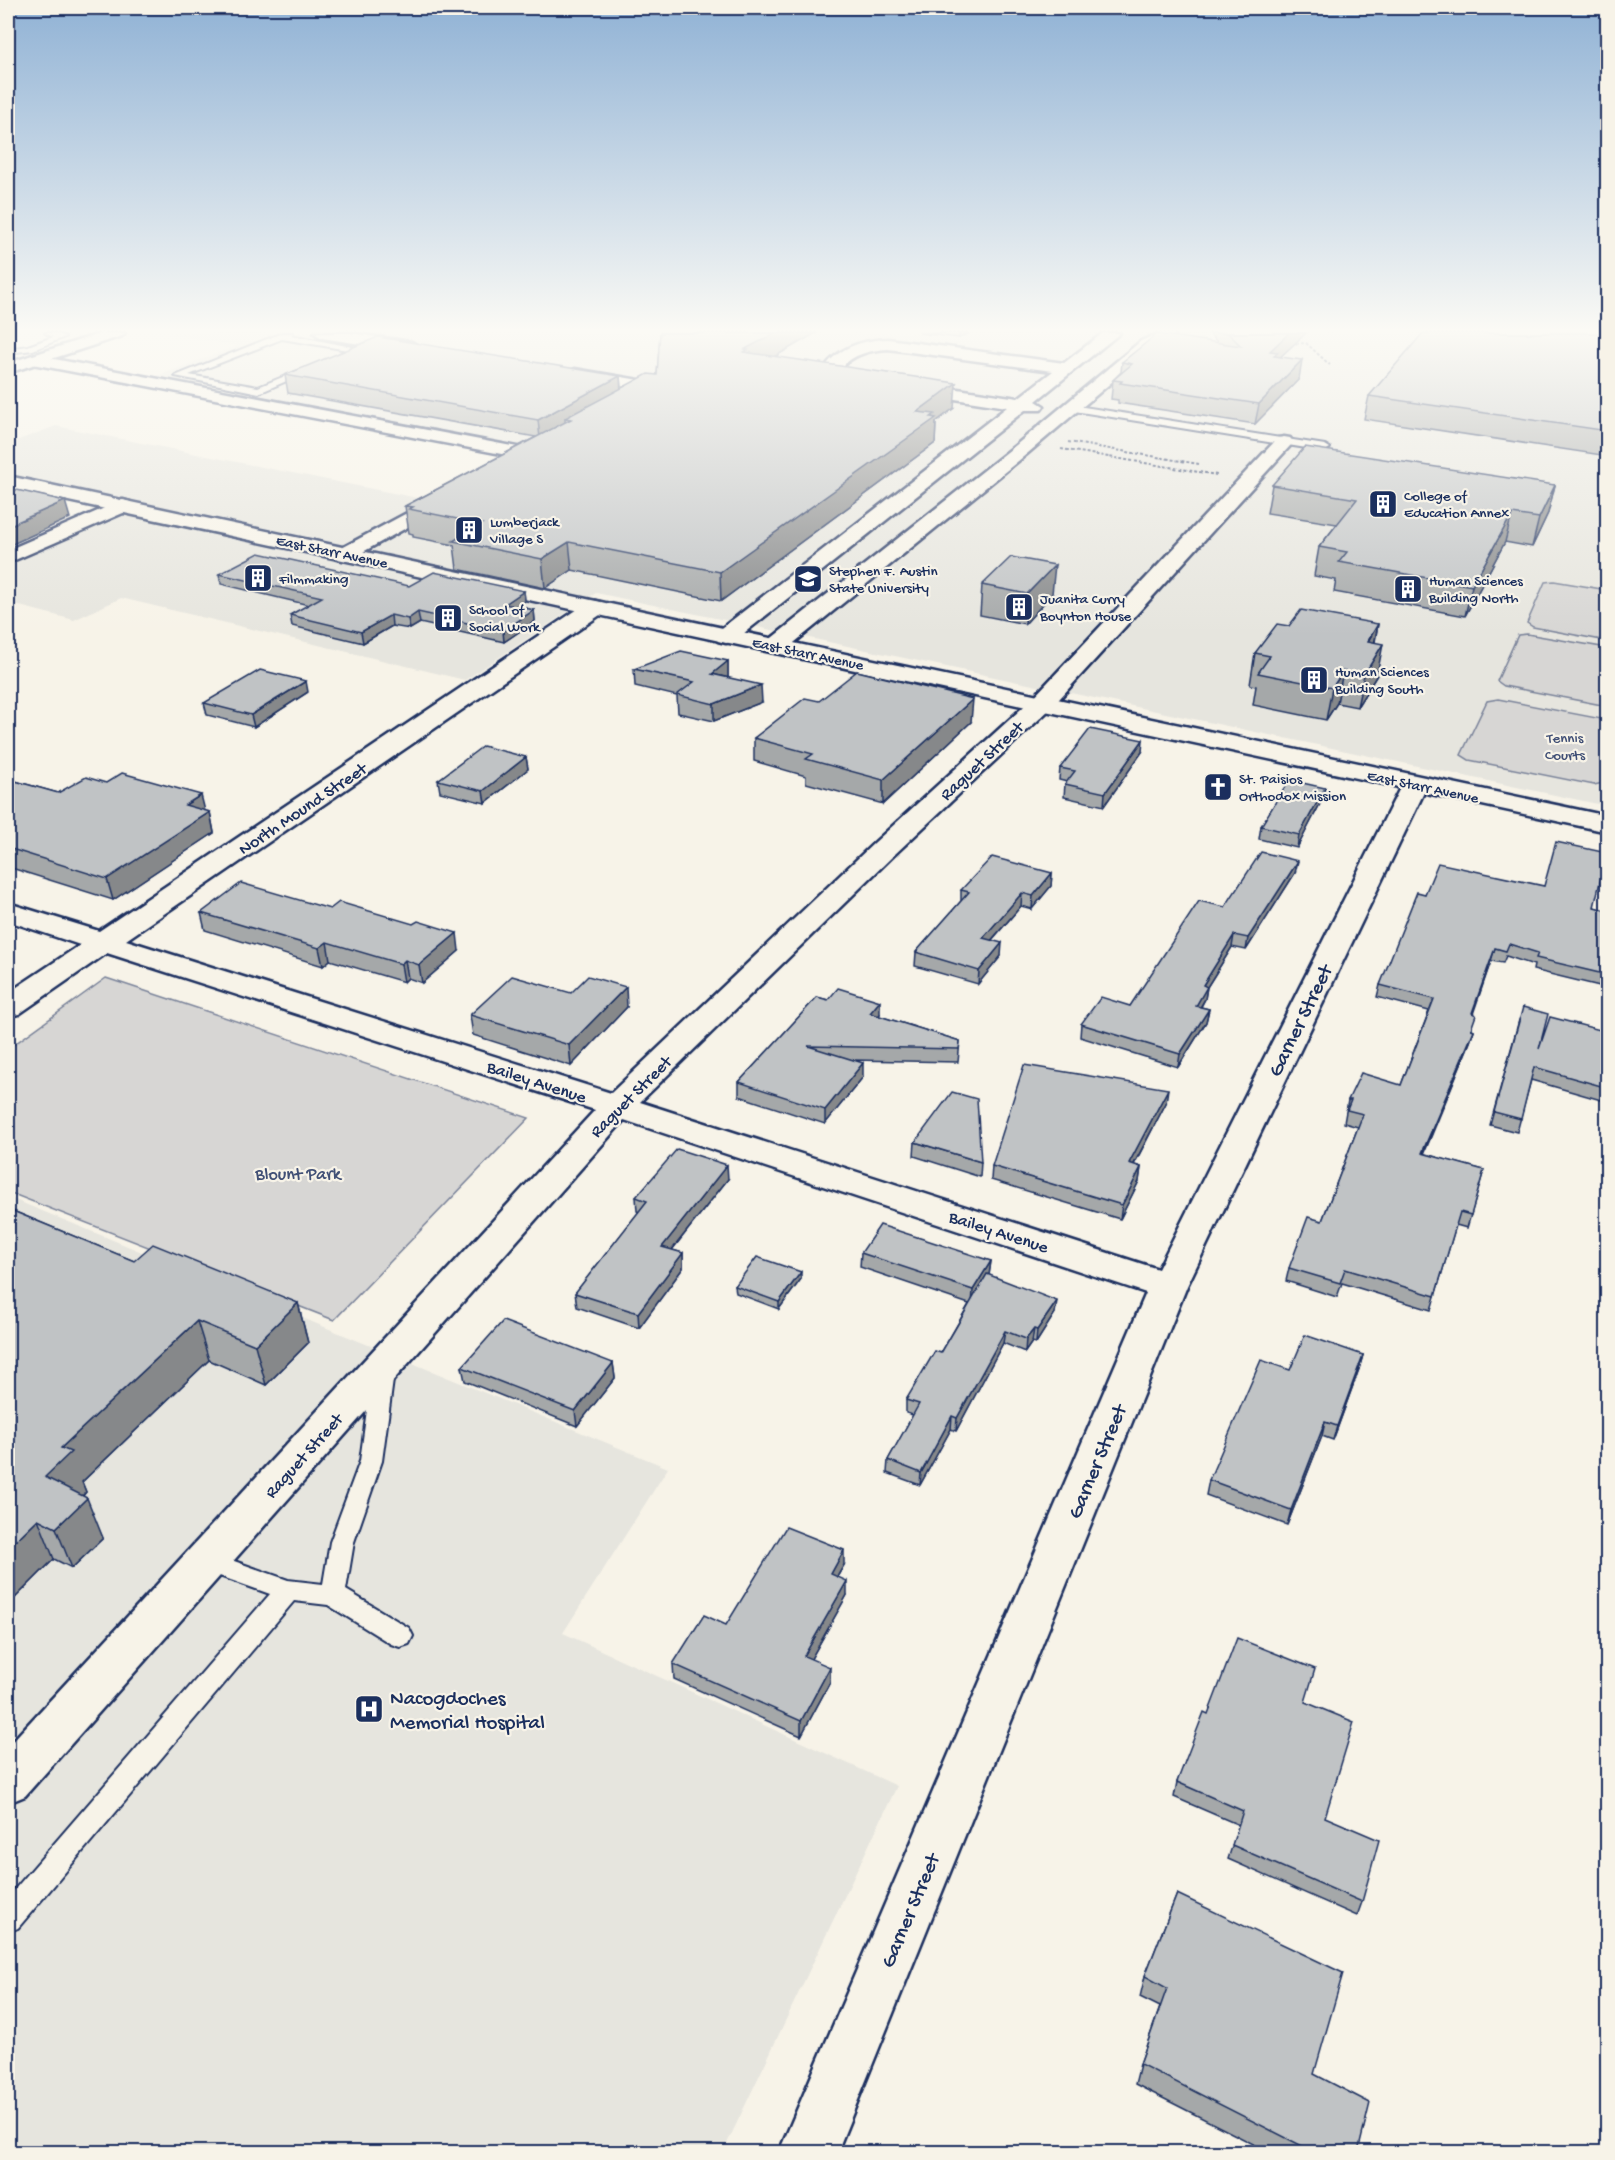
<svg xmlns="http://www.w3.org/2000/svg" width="1615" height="2160" font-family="'Gochi Hand',sans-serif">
  <rect width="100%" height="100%" fill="#f7f3e8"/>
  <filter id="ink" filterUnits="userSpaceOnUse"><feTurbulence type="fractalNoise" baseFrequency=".0167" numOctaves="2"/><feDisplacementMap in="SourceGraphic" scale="12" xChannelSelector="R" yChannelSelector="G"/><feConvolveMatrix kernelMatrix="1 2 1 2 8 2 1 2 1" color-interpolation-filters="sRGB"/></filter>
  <g filter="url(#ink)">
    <g fill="#e6e5de">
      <path d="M169,333H1607V806L596,593L465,680L121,598L74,620L8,603V566L143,505L8,476V444L56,426L423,499L504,454L136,384L237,346Z"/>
      <path d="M8,1197L668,1468L563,1633L897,1786L723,2152H8Z"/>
    </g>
    <g fill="#d7d6d4" stroke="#798299" stroke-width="1.5">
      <path d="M1554,581L1607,590V641L1533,627L1527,623L1545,582Z"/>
      <path d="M1527,634L1607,648V706L1504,686L1497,681L1518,635Z"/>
      <path d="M1498,699L1607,720V769L1603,783L1594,785L1469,760L1461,755L1487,701Z"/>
      <path d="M106,978L529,1118L334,1320L8,1192V1049Z"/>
    </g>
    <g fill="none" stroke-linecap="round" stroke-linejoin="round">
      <g stroke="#1b2f5e" stroke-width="4">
        <g id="lane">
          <path d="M45,333H56L65,337L33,350L8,353V349L28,346L53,337Z"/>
          <path d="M282,333H293L291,335L362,349L342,359L339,358V354L348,350L282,339L189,375L258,387L305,368L312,370L259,393L175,376Z"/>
          <path d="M1071,405L1325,445L1330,448L1325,451L1068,410V406Z"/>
          <path d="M383,1365L391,1367L394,1373L382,1461L354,1542L346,1590L409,1628L413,1636L409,1644L400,1647L391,1644L328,1605L294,1601L18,1928L8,1932V1897L270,1594L197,1568L194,1561L197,1554L206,1551L288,1580L323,1584L330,1542L360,1461L372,1373L375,1367Z"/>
        </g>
      </g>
      <g stroke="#1b2f5e" stroke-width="5">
        <g id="street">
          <path d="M314,333H350L412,342L420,347L412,352L322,338Z"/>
          <path d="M1103,333H1120L1036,401L1044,406L1041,410H1025L734,641L726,643L718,641L715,636L718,631L1007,407L857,384L831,377L824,368C839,347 863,340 888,339L1064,363ZM888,349L1053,371L1018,398L857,374L841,368C853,354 870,350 888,349Z"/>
          <path d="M1159,333H1173L1175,335L1153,347L1028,453L784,651L776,653L768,651L765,646L768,641L1016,445L1141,341Z"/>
          <path d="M33,355L528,449L534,450L537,454L534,458L528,459L27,363L25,360L27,357Z"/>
          <path d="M575,369L651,382L659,387L651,392L569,377L567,374L569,371Z"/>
          <path d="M1284,437L1290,438L1293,442L1290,446L1050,709L894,855L640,1102L1158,1269L1402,784L1406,778L1415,776L1424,778L1428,784L1187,1286L837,2152H779L1146,1293L624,1120L25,1796L8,1803V1746L595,1110L107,953L19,1014L8,1016V993L80,945L8,921V903L99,931L587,603L595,601L603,603L606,608L603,613L126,940L611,1093L874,843L1032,699L1278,438Z"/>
          <path d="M446,492L453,494L456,498L453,502L352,558L345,560L338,558L335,554L338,550Z"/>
          <path d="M123,500L130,502L133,506L130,510L8,563V550Z"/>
        </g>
      </g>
      <g stroke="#1b2f5e" stroke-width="5">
        <path id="secondary" d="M8,476L1608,816V832L8,488Z"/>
      </g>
      <g stroke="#1b2f5e" stroke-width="5">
        <path id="primary" d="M102,333H125L122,336L8,373V363Z"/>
      </g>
      <g stroke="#1b2f5e" stroke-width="2" stroke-dasharray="3 2" stroke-linecap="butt">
        <path d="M1291,344L1306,343L1330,365"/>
        <path d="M1068,442L1199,464"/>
        <path d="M1061,449L1217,475"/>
      </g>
      <use href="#lane" fill="#f7f3e8" fill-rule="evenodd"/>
      <use href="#street" fill="#f7f3e8" fill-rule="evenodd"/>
      <use href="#secondary" fill="#f7f3e8" fill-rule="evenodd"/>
      <use href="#primary" fill="#f7f3e8" fill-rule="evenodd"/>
    </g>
    <g fill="#a5a8a9" stroke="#1b2f5e" stroke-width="1.5">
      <path d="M660,333H816L774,357L954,408L936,422L935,443L721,601L572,570L545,588L457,569L454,545L413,537V534L409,533L405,506L536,437L288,393L285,375L620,376L621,388L657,375Z"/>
      <path d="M919,333H969L959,338Z"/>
      <path d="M1209,333H1306L1280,357L1299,379L1255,424L1118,403V400L1111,399L1113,380L1121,372L1122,362L1218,343Z"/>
      <path d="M1608,333V456L1364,419L1369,396Z"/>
      <path d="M1272,485H1555L1548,513L1532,547L1505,542L1465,616L1334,592L1336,580L1314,576L1319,547L1337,524L1267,513Z"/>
      <path d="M219,574L409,586L524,591L525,601L518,606L534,610L535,621L504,642L420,623L410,629L392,626L363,643L292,626L290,615L309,605L221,584Z"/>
      <path d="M982,585L1052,594L1025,624L980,615Z"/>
      <path d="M1378,624L1375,642L1377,675L1357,707L1337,703L1326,720L1253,705L1256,686L1250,685L1255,653L1289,626Z"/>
      <path d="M728,661V677L762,702L714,721L678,713L677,696L635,686L634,669Z"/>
      <path d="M308,692L254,727L207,715L204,703Z"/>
      <path d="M819,701L971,722L883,804L806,783V776L754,761V738Z"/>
      <path d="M1142,752L1104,806L1064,797L1065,784L1067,782L1059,780L1060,768Z"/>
      <path d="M526,757L528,769L485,803L440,792L438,780Z"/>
      <path d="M8,779L58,793L205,811L210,812L214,833L113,900L8,867Z"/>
      <path d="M1325,788L1322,800L1297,848L1259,839L1261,826Z"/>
      <path d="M1052,873L1051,886L1032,909L1021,906L992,940L1001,956L978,984L915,966L916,952L961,901V890Z"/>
      <path d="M1295,873L1246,950L1232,947L1207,987L1205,999L1201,1007L1209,1009L1206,1022L1178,1067L1080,1037L1081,1024L1130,1006L1225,907Z"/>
      <path d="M1425,894L1594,907L1608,911V988L1533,970L1534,965L1506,956L1503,963L1491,961L1473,1014L1472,1029L1474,1030L1470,1042L1424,1154L1484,1170L1467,1228L1456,1225L1431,1310L1342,1283L1337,1297L1286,1281L1289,1268L1322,1221L1358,1127L1344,1123L1348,1100L1401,1085L1429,1011L1377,997L1380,985Z"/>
      <path d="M201,913L459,951L422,983L408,978L404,982L330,960L323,966L205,930Z"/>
      <path d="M571,993L627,1007L571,1066L473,1035L470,1015Z"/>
      <path d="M817,997L880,1014L879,1016L960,1041L958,1062L853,1060L863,1077L825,1124L739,1096V1082Z"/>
      <path d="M1519,1020L1539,1049L1608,1032V1102L1531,1080L1517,1132L1490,1125Z"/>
      <path d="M1166,1103L1134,1165L1141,1167L1139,1181L1120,1219L991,1180L992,1166Z"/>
      <path d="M915,1142L981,1162L980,1177L914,1156Z"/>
      <path d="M728,1179L672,1250L683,1253V1268L639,1328L577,1307L575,1293L639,1212L637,1211L636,1197Z"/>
      <path d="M8,1209L134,1261L298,1303L308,1343L266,1385L209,1360L82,1482L86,1492L83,1496L103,1538L72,1568L54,1559L8,1605Z"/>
      <path d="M861,1253L991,1261L989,1275L1055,1313L1036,1343L1032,1342L1025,1352L1003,1343L956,1431L951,1429L920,1485L887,1473L888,1460L913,1415L906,1413V1400L941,1353L969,1304L860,1267Z"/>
      <path d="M801,1279L779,1309L736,1293L735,1286Z"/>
      <path d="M1363,1355L1359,1369L1333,1440L1322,1436L1287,1525L1206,1495L1209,1480L1290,1370Z"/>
      <path d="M613,1363L615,1378L577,1426L465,1381L462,1367Z"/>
      <path d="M844,1565L837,1577L847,1595L811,1659L830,1682L801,1736L674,1679L673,1664L726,1625Z"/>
      <path d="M1305,1702L1325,1817L1362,1902L1357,1916L1228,1859L1239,1825L1174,1797L1177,1782L1208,1714Z"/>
      <path d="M1177,1894L1314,2074L1358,2152H1269L1135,2084L1140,2064L1160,2007L1140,1997L1145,1976Z"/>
    </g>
    <g fill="#86888a" stroke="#1b2f5e" stroke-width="1.5">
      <path d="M776,333H816L749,371L745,376V349Z"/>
      <path d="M959,333H969L959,338Z"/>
      <path d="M1289,333H1306L1277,360L1270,351Z"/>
      <path d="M1302,360L1299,379L1255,424L1259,404Z"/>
      <path d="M620,376L621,393L571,419L565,418V424L540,438L538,420Z"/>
      <path d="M956,383L954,408L936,422L935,443L721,601L720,572L917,412Z"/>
      <path d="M1555,485L1548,513L1532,547L1539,518Z"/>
      <path d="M65,501L70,518L8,546V526Z"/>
      <path d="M1512,514L1505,542L1465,616L1472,586Z"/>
      <path d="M569,542L572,570L545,588L542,559Z"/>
      <path d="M1055,565L1052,594L1025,624L1027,594Z"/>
      <path d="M524,591L525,601L506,614L505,604Z"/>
      <path d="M534,610L535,621L504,642L503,631Z"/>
      <path d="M418,612L420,623L410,629L408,619Z"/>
      <path d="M391,615L392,626L363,643L361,632Z"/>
      <path d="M1378,624L1372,655L1368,641Z"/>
      <path d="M1383,644L1377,675L1357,707L1364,675Z"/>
      <path d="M728,661V678L712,674Z"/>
      <path d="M1343,671L1337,703L1326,720L1332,688Z"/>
      <path d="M306,681L308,692L254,727L251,715Z"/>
      <path d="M761,685L762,702L714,721V704Z"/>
      <path d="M973,699L971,722L883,804V780Z"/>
      <path d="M1143,740L1142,752L1104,806L1105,793Z"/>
      <path d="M526,757L528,769L485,803L483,791Z"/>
      <path d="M1325,788L1322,800L1297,848L1299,835Z"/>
      <path d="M201,795L206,815L210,812L214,833L113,900L107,879L185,805Z"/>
      <path d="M1298,861L1295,873L1246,950L1248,938Z"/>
      <path d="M1052,873L1051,886L1032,909L1033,896Z"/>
      <path d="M1022,893L1021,906L982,951L983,938Z"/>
      <path d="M457,933L459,951L422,983L419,965Z"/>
      <path d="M1234,935L1232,947L1207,987L1205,999L1194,1018L1196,1006L1203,985Z"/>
      <path d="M327,942L330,960L323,966L319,948Z"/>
      <path d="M1002,943L1001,956L978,984L979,971Z"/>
      <path d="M1495,948L1491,961L1468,1026L1472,1013Z"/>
      <path d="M405,960L408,978L404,982L401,964Z"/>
      <path d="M626,987L627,1007L571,1066L569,1045Z"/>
      <path d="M880,1001V1014L870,1026V1013Z"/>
      <path d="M1209,1009L1206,1022L1178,1067L1180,1054Z"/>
      <path d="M1474,1030L1470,1042L1418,1166L1422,1153Z"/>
      <path d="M863,1063V1077L825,1124V1110Z"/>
      <path d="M1168,1089L1166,1103L1127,1177L1129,1163Z"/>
      <path d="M727,1165L728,1179L663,1261L662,1247Z"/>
      <path d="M1141,1167L1139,1181L1120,1219L1122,1205Z"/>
      <path d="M683,1253V1268L639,1328L638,1313Z"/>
      <path d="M991,1261L989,1275L972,1305L973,1290Z"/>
      <path d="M801,1272V1279L779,1309V1302Z"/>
      <path d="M1057,1301L1055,1313L1036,1343L1037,1330Z"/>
      <path d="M298,1303L308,1343L266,1385L255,1345Z"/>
      <path d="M197,1321L209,1360L82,1482L86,1492L61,1517L45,1477L61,1448Z"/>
      <path d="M1034,1329L1032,1342L1025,1352L1026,1339Z"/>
      <path d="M1005,1331L1003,1343L956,1431L957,1418Z"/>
      <path d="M1363,1355L1359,1369L1333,1440L1337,1426Z"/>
      <path d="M613,1363L615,1378L577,1426L575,1411Z"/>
      <path d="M952,1416L951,1429L920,1485L921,1473Z"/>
      <path d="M1325,1422L1322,1436L1287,1525L1291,1510Z"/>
      <path d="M87,1498L103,1538L72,1568L56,1528Z"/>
      <path d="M38,1519L54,1559L8,1605V1548Z"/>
      <path d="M844,1550V1565L830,1589L831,1574Z"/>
      <path d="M847,1581V1595L804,1671V1656Z"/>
      <path d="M830,1667V1682L801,1736V1721Z"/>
    </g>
    <g fill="#c0c3c5" stroke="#1b2f5e" stroke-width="1.5">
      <path d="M660,333H776L745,349L748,350L744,352L956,383L917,412L935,414L931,417L936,418L720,572L569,542L542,559L453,541L482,524L409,509L413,507L405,506L571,419L565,418L648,374L657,375Z"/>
      <path d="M1228,333H1289L1270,351L1278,352L1274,356L1302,360L1259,404L1120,383L1122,381L1113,380L1132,364L1122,362L1157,334L1241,346Z"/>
      <path d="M1423,333H1608V431L1369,396Z"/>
      <path d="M378,337L620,376L538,420L285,375Z"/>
      <path d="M1305,447L1555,485L1539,518L1512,514L1472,586L1339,562L1347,552L1319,547L1357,499L1272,485Z"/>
      <path d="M8,488L65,501L8,526Z"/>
      <path d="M259,553L409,586L434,572L524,591L505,604L534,610L503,631L418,612L408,619L391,615L361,632L290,615L322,597L219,574Z"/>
      <path d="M1011,557L1055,565L1027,594L982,585Z"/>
      <path d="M1301,610L1378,624L1368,641L1383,644L1364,675L1343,671L1332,688L1258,673L1270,656L1255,653L1277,624L1289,626Z"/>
      <path d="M681,651L728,661L712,674L761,685L714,704L677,695L694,682L634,669Z"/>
      <path d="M260,670L306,681L251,715L204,703Z"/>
      <path d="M857,671L973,699L883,780L806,759L813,754L754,738L805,698L819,701Z"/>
      <path d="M1090,729L1143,740L1105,793L1065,784L1075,771L1060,768Z"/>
      <path d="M483,746L526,757L483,791L438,780Z"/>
      <path d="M122,773L201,795L185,805L210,812L107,879L8,848V779L58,793L86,777L106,783Z"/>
      <path d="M1289,780L1325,788L1299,835L1261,826Z"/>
      <path d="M1556,842L1607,853L1594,907L1608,911V975L1536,958L1538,953L1509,944L1506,951L1495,948L1472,1013L1476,1015L1471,1029L1474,1030L1422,1153L1484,1170L1471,1215L1460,1212L1435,1296L1345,1269L1340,1283L1289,1268L1308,1217L1322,1221L1363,1114L1347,1110L1351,1100H1348L1361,1073L1401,1085L1434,999L1380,985L1417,892L1425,894L1438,863L1544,886Z"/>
      <path d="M1261,852L1298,861L1248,938L1234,935L1203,985L1207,987L1196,1006L1209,1009L1180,1054L1081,1024L1101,997L1130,1006L1199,901L1225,907Z"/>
      <path d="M992,857L1052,873L1033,896L1022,893L983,938L1002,943L979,971L916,952L969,892L961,890Z"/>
      <path d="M241,883L330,909L339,902L413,924L418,921L457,933L419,965L405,960L401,964L327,942L319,948L201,913Z"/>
      <path d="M512,976L571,993L588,976L626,987L569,1045L470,1015Z"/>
      <path d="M838,988L880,1001L870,1013L960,1041L959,1049L808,1046L863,1063L825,1110L739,1082L817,997L828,1000Z"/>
      <path d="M1523,1007L1548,1014L1539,1049L1550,1017L1608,1032V1088L1534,1067L1521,1119L1494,1112Z"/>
      <path d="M1024,1065L1168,1089L1129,1163L1141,1167L1122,1205L992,1166Z"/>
      <path d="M952,1092L977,1099L981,1162L915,1142Z"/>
      <path d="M677,1149L727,1165L662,1247L683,1253L638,1313L575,1293L647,1201L636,1197Z"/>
      <path d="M8,1209L134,1261L153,1244L298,1303L255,1345L197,1321L61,1448L71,1452L45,1477L87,1498L56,1528L38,1519L8,1548Z"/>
      <path d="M880,1225L991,1261L973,1290L861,1253Z"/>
      <path d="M757,1257L801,1272L779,1302L735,1286Z"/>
      <path d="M987,1274L1057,1301L1037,1330L1034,1329L1026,1339L1005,1331L957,1418L952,1416L921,1473L888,1460L919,1404L906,1400L935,1351L941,1353Z"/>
      <path d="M503,1321L613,1363L575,1411L462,1367Z"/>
      <path d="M1305,1335L1363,1355L1337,1426L1325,1422L1291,1510L1209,1480L1261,1360L1290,1370Z"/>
      <path d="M786,1527L844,1550L831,1574L847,1581L804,1656L830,1667L801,1721L673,1664L704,1615L726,1625Z"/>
      <path d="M1237,1638L1315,1669L1305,1702L1354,1722L1325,1817L1379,1840L1362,1902L1232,1845L1243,1811L1177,1782L1204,1712L1208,1714Z"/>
      <path d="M1177,1894L1343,1973L1314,2074L1370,2103L1358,2152H1314L1140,2064L1167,1988L1145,1976Z"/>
    </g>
  </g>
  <linearGradient id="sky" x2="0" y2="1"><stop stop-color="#90b2d5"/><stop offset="0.52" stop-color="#fbfaf5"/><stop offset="1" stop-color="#fbfaf5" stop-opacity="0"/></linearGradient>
  <rect width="1615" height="635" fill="url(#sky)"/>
  <defs>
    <g id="building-square" transform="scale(1.5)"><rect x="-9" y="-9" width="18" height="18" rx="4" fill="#1b2f5e" stroke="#f7f3e8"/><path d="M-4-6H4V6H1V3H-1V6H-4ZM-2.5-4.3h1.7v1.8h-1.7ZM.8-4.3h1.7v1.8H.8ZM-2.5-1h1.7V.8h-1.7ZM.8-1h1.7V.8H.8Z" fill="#fff"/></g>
    <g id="university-square" transform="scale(1.5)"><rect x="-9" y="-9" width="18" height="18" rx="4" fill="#1b2f5e" stroke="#f7f3e8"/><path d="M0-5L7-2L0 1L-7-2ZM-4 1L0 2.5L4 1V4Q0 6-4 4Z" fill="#fff"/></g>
    <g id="church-square" transform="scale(1.5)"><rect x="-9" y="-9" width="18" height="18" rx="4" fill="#1b2f5e" stroke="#f7f3e8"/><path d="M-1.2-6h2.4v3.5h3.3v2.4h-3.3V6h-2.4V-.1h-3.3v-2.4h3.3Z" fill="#fff"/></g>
    <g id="hospital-square" transform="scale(1.5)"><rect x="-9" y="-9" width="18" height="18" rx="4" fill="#1b2f5e" stroke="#f7f3e8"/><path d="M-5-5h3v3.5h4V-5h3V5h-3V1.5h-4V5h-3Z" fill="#fff"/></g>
  </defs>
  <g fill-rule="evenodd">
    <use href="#building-square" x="1383" y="504"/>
    <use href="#building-square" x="469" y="530"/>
    <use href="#building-square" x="258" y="578"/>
    <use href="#university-square" x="808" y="579"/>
    <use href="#building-square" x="1408" y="589"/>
    <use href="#building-square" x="1019" y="607"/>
    <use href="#building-square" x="448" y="618"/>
    <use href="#building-square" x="1314" y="680"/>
    <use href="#church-square" x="1218" y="787"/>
    <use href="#hospital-square" x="369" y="1709"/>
  </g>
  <g text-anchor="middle" stroke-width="4.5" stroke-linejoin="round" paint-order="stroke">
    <g font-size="15" fill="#1b2f5e" stroke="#f7f3e8" text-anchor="start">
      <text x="1404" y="500">College of<tspan x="1404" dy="17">Education Annex</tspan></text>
      <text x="490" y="526">Lumberjack<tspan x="490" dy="17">Village S</tspan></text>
      <text x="829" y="575">Stephen F. Austin<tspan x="829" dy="17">State University</tspan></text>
      <text x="279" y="583">Filmmaking</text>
      <text x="1429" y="585">Human Sciences<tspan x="1429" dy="17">Building North</tspan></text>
      <text x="1040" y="603">Juanita Curry<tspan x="1040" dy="17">Boynton House</tspan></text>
      <text x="469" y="614">School of<tspan x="469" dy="17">Social Work</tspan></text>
      <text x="1335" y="676">Human Sciences<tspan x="1335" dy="17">Building South</tspan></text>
      <text x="1239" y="783">St. Paisios<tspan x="1239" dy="17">Orthodox Mission</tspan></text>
    </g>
    <g font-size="15" fill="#1b2f5e" stroke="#f7f3e8">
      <text transform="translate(332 551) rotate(12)" y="5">East Starr Avenue</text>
      <text transform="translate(808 653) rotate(12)" y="5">East Starr Avenue</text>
      <text transform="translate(1423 786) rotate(12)" y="5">East Starr Avenue</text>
    </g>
    <g font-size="15" fill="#415076" stroke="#f7f3e8">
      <text x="1565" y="742">Tennis<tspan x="1565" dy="17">Courts</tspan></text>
    </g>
    <g font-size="18" fill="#1b2f5e" stroke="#f7f3e8">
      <text transform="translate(981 760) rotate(-43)" y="6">Raguet Street</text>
      <text transform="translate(302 808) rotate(-34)" y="6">North Mound Street</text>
      <text transform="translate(537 1081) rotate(18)" y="6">Bailey Avenue</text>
      <text transform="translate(630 1096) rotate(-45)" y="6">Raguet Street</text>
      <text transform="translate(999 1231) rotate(18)" y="6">Bailey Avenue</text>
      <text transform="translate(303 1455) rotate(-48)" y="6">Raguet Street</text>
    </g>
    <g font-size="18" fill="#415076" stroke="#f7f3e8">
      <text x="298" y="1179">Blount Park</text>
    </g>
    <g font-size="21" fill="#1b2f5e" stroke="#f7f3e8">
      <text transform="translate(1299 1020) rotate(-64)" y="7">Garner Street</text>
      <text transform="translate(1096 1461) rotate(-67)" y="7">Garner Street</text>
      <text transform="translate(909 1910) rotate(-67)" y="7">Garner Street</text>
    </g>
    <g font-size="21" fill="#1b2f5e" stroke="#f7f3e8" text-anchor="start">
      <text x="390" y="1704">Nacogdoches<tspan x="390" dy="24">Memorial Hospital</tspan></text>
    </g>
  </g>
  <rect width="1615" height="2160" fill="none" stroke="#f7f3e8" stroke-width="30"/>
  <rect x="15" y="15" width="1585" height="2130" fill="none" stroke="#1b2f5e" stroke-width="2" filter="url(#ink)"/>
</svg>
